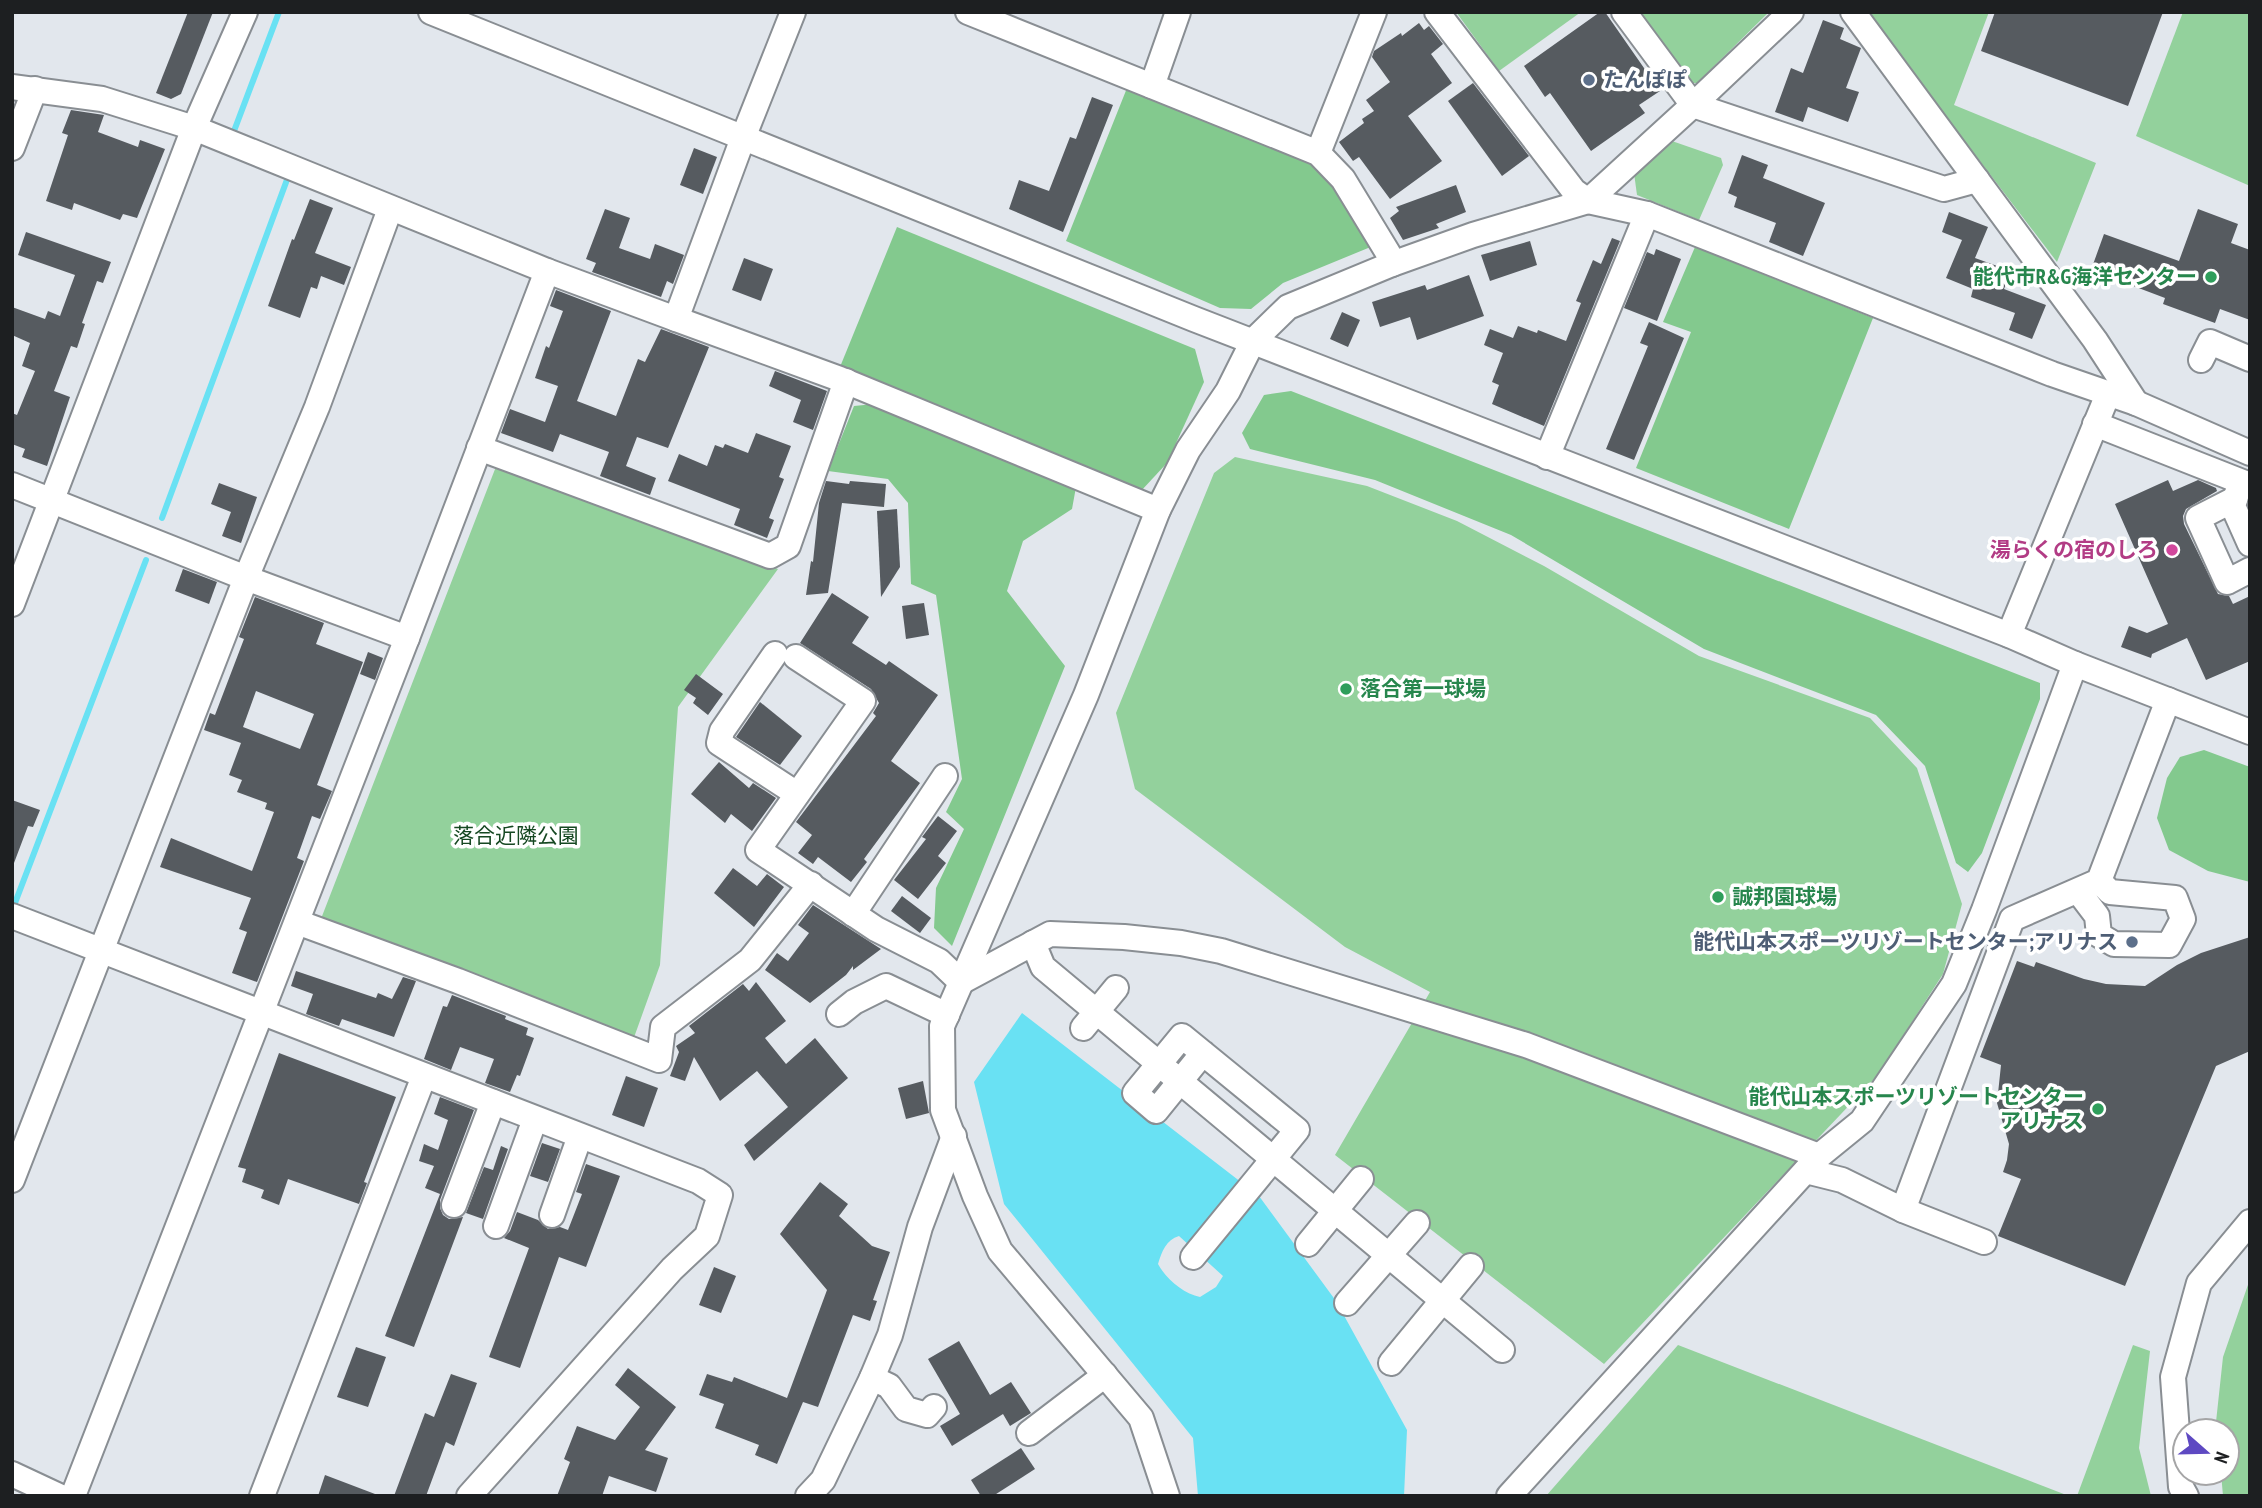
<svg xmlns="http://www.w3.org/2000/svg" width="2262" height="1508" font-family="'PT Sans Narrow','Noto Sans JP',sans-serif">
  <rect width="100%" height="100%" fill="#e2e7ed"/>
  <g fill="#93d19c">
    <path d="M1456,12H1581L1499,71Z"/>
    <path d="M1634,12H1769L1697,83H1681Z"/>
    <path d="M1866,12H1989L1954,105L2096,163L2057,262Z"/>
    <path d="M2183,12H2250V186L2136,136Z"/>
    <path d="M1669,140L1721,158L1723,165L1699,220L1637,195L1634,173Z"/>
    <path d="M1235,457L1367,486L1457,521L1544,566L1699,656L1870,718L1917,768L1962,904L1943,974L1877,1076L1604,1364L1335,1155L1430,992L1345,947L1135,789L1116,713L1214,473Z"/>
    <path d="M497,464L778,569L678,707L660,965L632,1043L319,924Z"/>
    <path d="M2250,1279V1496H2223L2221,1473H2227V1431H2217L2216,1422L2223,1357Z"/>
    <path d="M1678,1345L2069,1496H1546Z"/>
    <path d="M2133,1345L2150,1351L2139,1448L2151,1496H2077Z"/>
  </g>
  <g fill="#83c98e">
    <path d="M1127,88L1314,160L1373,246L1283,283L1251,309L1220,308L1066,241Z"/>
    <path d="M897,227L1195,349L1204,382L1167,463L1141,491L840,367Z"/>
    <path d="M1695,247L1873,318L1789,529L1636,468L1691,332L1663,322Z"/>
    <path d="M1291,391L2040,683V699L1982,853L1968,872L1956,863L1925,766L1876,715L1704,649L1511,535L1375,480L1250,449L1242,433L1264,395Z"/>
    <path d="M874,404L1076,487L1072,509L1023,541L1007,591L1065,666L952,946L934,928L936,888L964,829L946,812L962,779L936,595L911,584L908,503L888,479L828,471L854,406Z"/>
    <path d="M2204,750L2250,767V882L2208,871L2169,850L2157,818L2167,778L2180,757Z"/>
  </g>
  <path fill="#69e1f3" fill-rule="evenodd" d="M1022,1013L1259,1196L1336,1301L1407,1430L1404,1496H1198L1193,1438L1004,1204L974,1082ZM1179,1236L1223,1276L1216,1287L1200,1297C1184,1294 1166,1279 1158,1264C1162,1251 1166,1240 1179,1236Z"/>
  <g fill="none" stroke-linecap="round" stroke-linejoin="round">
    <g stroke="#69e1f3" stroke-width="6">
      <path d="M231,139L279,12"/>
      <path d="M162,518L288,177L283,175"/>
      <path d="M15,903L146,560"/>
    </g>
  </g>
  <g fill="#565b60" fill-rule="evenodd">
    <path d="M188,12H213L181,94L171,99L156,93Z"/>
    <path d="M1600,12H1605L1660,91L1639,105L1645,113L1591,151L1550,93L1545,97L1524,66Z"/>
    <path d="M1995,12H2163L2128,106L1981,51Z"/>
    <path d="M1823,20L1844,28L1840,39L1861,48L1846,88L1859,92L1848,122L1808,107L1803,122L1775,112L1791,68L1803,73Z"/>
    <path d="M1419,23L1424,30L1429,26L1443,44L1431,54L1452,83L1408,116L1442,161L1390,199L1359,157L1353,161L1339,142L1364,123L1362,119L1374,111L1366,100L1390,82L1372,57L1374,51L1401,33L1402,36Z"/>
    <path d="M1473,83L1529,156L1502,176L1448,101Z"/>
    <path d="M1092,97L1113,105L1063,232L1009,209L1019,180L1049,191L1070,137L1076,139Z"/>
    <path d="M71,110L104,115L98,132L138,147L140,140L165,149L137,218L123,214L120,220L74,203L72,210L46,201L68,135L62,133Z"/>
    <path d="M694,148L717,157L703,194L680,185Z"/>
    <path d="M1742,155L1768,165L1763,178L1825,203L1803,256L1769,242L1776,223L1734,207L1737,197L1728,193Z"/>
    <path d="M1456,185L1466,212L1436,224L1439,228L1403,240L1390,218L1399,211L1396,207Z"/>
    <path d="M310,199L333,208L315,253L351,267L344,285L321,276L317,289L311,287L300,318L268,306L292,239L294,240Z"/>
    <path d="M605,209L630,218L619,248L650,259L655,244L684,255L673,284L667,281L661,297L592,272L596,263L586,259Z"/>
    <path d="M2198,209L2238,224L2231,243L2250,250V320L2220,309L2215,323L2163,304L2165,298L2091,270L2104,234L2179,261Z"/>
    <path d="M1949,212L1988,227L1975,258L2011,271L2004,289L2046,305L2032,339L2009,330L2015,313L1971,297L1973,289L1946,278L1962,240L1942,232Z"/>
    <path d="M26,232L111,262L103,283L97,281L82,323L85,324L77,348L71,346L54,391L70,397L47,466L22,457L25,449L12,444V413L17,415L35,371L22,366L30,343L12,335V307L45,319L48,311L60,316L75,275L18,255Z"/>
    <path d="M1612,238L1620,241L1544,426L1492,404L1499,385L1492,382L1503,353L1484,345L1490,329L1513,338L1518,326L1537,333L1538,330L1566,341L1581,303L1576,301L1593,260L1601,264Z"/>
    <path d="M1530,241L1537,265L1490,281L1481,255Z"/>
    <path d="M1656,249L1681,259L1657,321L1624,308L1647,252L1654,255Z"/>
    <path d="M744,258L773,269L761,301L732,290Z"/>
    <path d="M1469,275L1484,316L1417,340L1410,317L1380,327L1372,302L1425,285L1427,290Z"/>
    <path d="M556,290L611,311L577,401L616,416L638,359L645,362L661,329L709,347L668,448L637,437L626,466L656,478L650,495L600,476L609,452L560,434L553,452L501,433L510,409L545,422L558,386L535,378L546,346L549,348L563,311L550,306Z"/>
    <path d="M1342,312L1360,320L1348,347L1330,339Z"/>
    <path d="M1649,322L1684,338L1634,460L1606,449L1648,346L1640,343Z"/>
    <path d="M775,371L827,391L813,430L793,422L801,400L769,386Z"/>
    <path d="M756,433L791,446L779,477L784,479L769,518L774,520L767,538L734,525L740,509L668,481L679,454L707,466L715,445L723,448L725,444L748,453Z"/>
    <path d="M2168,480L2173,491L2198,480L2216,488L2217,491L2186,509L2183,516L2184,524L2218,594L2229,596L2233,604L2250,596V661L2206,680L2187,638L2152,654L2151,658L2121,647L2129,626L2147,633L2168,624L2115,504Z"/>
    <path d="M826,481L849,484L850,481L886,484L884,507L842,503L828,593L806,595L811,561L813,562L819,503Z"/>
    <path d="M219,483L257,497L241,543L222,536L231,512L211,504Z"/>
    <path d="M897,509L900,567L881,597L877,511Z"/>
    <path d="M183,569L217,582L209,604L175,591Z"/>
    <path d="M832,593L869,617L852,643L886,665L889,661L938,695L891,761L920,783L864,859L867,862L851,882L818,857L813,864L798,853L812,835L796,822L876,716L873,713L879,703L871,689L800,643Z"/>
    <path d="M255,597L324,623L316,644L363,662L317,785L332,791L320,819L312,816L297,858L304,861L257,982L232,973L247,932L239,929L251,898L160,867L171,838L252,871L274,812L265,809L267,803L237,792L242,780L229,775L241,743L204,730L210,713L215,715L244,639L239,637ZM256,691L314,714L300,749L243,727Z"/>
    <path d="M924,603L929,635L906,639L902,606Z"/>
    <path d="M368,652L383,658L375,680L360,674Z"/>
    <path d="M696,674L723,694L708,715L693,703L696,698L684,690Z"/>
    <path d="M760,702L802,736L780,765L736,737Z"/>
    <path d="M719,762L749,788L753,783L776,798L752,831L731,814L725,823L691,794Z"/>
    <path d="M12,800L40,810L33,827L28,826L14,863Z"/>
    <path d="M938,816L957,831L938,856L946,863L918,899L894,880L926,839L922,837Z"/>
    <path d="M733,868L757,886L767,874L784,887L754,927L714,893Z"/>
    <path d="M902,896L931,918L920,933L891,911Z"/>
    <path d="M813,905L881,949L853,970V966L846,975L810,1003L765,970L777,953L788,961L809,933L798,925Z"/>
    <path d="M2250,937V1051L2216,1066L2125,1286L1998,1236L2021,1179L2003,1172L2007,1160L2009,1144L1997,1103L2001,1065L1980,1057L2017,961L2034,967L2036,962L2084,979L2106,984L2145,986L2177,965L2201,953Z"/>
    <path d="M296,971L376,998L378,993L392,999L403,977L416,981L394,1037L342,1019L339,1026L306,1014L313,994L291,986Z"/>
    <path d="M756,982L786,1021L765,1038L786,1064L815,1038L848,1078L754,1161L744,1145L788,1107L757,1071L720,1101L694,1057L685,1081L670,1076L679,1052L676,1046L695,1033L689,1026L743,984L749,991Z"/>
    <path d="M452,995L506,1016L505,1019L528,1028L526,1035L534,1038L520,1076L517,1075L510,1092L485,1083L494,1059L460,1047L451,1070L424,1059L443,1006L447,1007Z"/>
    <path d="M279,1053L396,1097L364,1182L367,1183L359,1204L288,1179L279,1205L261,1198L264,1190L242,1182L246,1169L238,1167Z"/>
    <path d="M626,1076L658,1088L644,1127L612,1115Z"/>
    <path d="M923,1081L929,1113L906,1119L898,1088Z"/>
    <path d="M440,1097L474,1110L440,1200V1208L443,1215L449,1219L463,1217L414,1347L385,1336L440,1194L425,1188L434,1166L419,1161L424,1144L438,1150L448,1120L434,1114Z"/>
    <path d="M542,1143L560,1149L548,1182L530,1176Z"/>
    <path d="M501,1146L508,1149L483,1219L466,1213L484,1167L493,1170Z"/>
    <path d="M586,1164L620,1176L586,1267L559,1257L520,1368L489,1357L529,1248L504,1238L510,1231L517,1212L538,1220L548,1229L560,1227L568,1230L582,1194L576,1192Z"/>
    <path d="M820,1182L848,1204L839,1216L872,1246L890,1252L873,1300L877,1301L870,1321L853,1315L818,1407L803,1402L777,1464L755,1455L759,1445L715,1428L724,1404L699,1395L707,1374L732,1382L734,1377L787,1398L827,1290L780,1234Z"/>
    <path d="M714,1267L736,1276L721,1313L699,1305Z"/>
    <path d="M959,1341L990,1395L1011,1382L1031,1413L1010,1426L1003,1414L952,1446L940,1426L960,1414L928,1359Z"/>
    <path d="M356,1347L386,1357L368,1407L337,1397Z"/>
    <path d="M628,1368L676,1407L645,1450L668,1458L656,1492L609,1476L602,1496H557L570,1462L564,1459L577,1426L615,1440L640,1407L615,1385Z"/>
    <path d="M451,1374L477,1383L454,1446L446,1442L426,1496H394L425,1413L434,1417Z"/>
    <path d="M1021,1448L1035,1469L993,1496H981L971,1480Z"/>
    <path d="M325,1475L375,1494V1496H318Z"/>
  </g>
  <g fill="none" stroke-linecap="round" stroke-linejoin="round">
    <g stroke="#898e93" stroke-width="28">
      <g id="minor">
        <path d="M431,12L1194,319L2009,635L2075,664L2250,732"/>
        <path d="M968,12L1318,153L1343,179L1388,253L1392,264"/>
        <path d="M1437,12L1574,191L1588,201L1647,214L2052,374L2136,403L2250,453"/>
        <path d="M1624,12L1693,105L1944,189L1977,180"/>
        <path d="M1853,12L2095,340L2136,403"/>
        <path d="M1152,86L1178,12"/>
        <path d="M12,87L102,99L194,128L547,271L676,319L743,138L793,12"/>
        <path d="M12,148L35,89"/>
        <path d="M1318,153L1374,12"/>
        <path d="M676,319L840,379L1158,510"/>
        <path d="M2201,360L2210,342L2250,359"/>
        <path d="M2095,424L2250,485"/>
        <path d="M479,448L770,556L788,546L846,381"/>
        <path d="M1547,457L1647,214"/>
        <path d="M12,485L246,578L407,638"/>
        <path d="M2239,487L2233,506L2250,544"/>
        <path d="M2235,499L2198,518L2227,582L2250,570"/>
        <path d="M12,604L194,128L245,12"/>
        <path d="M2009,635L2108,394"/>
        <path d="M775,654L722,731L719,743L797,794"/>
        <path d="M796,657L863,701L758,850L876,929L939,961L961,982"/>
        <path d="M2078,891L2097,916L2099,935L2114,944L2169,945L2183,919L2175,898L2110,892L2099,881"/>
        <path d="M853,914L945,776"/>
        <path d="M12,916L698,1181L720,1195L707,1236L672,1269L469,1496"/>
        <path d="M297,922L458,981L659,1060L663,1027L750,960L811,884"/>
        <path d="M1033,943L1043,967L1502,1350"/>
        <path d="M961,982L1050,934L1124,937L1181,943L1221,951L1526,1045L1819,1156"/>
        <path d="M839,1014L854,1002L886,986L947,1015"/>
        <path d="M1083,1028L1116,988"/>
        <path d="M1806,1171L1842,1180L1903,1210L1984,1242"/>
        <path d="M12,1180L246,578L317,407L390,209"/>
        <path d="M454,1205L493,1102"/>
        <path d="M1903,1210L2012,919L2099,881L2168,700"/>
        <path d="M552,1215L580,1136"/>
        <path d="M496,1226L535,1119"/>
        <path d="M1308,1244L1361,1179"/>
        <path d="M1193,1257L1297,1130L1182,1036L1135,1093L1156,1111L1203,1053"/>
        <path d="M1347,1303L1417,1223"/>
        <path d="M1391,1363L1471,1266"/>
        <path d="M872,1378L889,1386L906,1409L927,1415L934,1407"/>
        <path d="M1029,1433L1105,1375"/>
        <path d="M12,1474L59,1496"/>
        <path d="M73,1496L407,638L547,271"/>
        <path d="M262,1496L424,1076"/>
        <path d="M808,1496L823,1480L872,1378L890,1335L920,1227L954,1136"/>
        <path d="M1167,1496L1141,1418L1000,1251L975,1196L943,1110L942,1026L1086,695L1158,510L1188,450L1228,391L1253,341L1288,307L1392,264L1473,235L1588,201L1693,105L1791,12"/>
        <path d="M1509,1496L1819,1156L1862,1121L1954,984L1984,910L2075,664"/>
        <path d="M2186,1496L2181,1487L2173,1377L2199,1283L2250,1222"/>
      </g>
    </g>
    <use href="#minor" stroke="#fff" stroke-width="24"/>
  </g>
  <g fill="#5c6f8a" stroke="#fff" stroke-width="2.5">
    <circle cx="1589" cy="80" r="7"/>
    <circle cx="2132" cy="942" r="7"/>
  </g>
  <g fill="#2e9e5b" stroke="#fff" stroke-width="2.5">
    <circle cx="2211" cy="277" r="7"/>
    <circle cx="1346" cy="689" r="7"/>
    <circle cx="1718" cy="897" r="7"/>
    <circle cx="2098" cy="1109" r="7"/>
  </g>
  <circle fill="#d1479c" stroke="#fff" stroke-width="2.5" cx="2172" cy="550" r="7"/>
  <g text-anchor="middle" stroke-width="7" stroke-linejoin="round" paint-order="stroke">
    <g font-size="21" font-weight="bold" fill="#4e5e75" stroke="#fff" text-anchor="start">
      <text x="1603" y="87">たんぽぽ</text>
      <text x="2118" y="949" text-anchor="end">能代山本スポーツリゾートセンター;アリナス</text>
    </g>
    <g font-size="21" font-weight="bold" fill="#27864d" stroke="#fff" text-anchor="end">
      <text x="2197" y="284">能代市R&amp;G海洋センター</text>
      <text x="1360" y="696" text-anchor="start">落合第一球場</text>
      <text x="1732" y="904" text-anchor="start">誠邦園球場</text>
      <text x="2084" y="1104">能代山本スポーツリゾートセンター<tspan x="2084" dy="24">アリナス</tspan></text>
    </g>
    <g font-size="21" font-weight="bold" fill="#b23c85" stroke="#fff" text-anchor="end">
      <text x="2158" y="557">湯らくの宿のしろ</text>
    </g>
    <g font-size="21" fill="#164822" stroke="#fff">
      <text x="516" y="843">落合近隣公園</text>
    </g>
  </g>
  <rect width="2262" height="1508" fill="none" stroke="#1d1f21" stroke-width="28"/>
  <g transform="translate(2206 1452) rotate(110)"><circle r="33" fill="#ffffff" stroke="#a5a5a6" stroke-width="2"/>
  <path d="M0-5L12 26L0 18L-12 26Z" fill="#5e49c2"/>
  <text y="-10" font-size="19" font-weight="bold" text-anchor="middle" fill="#1d1f21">N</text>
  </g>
</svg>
